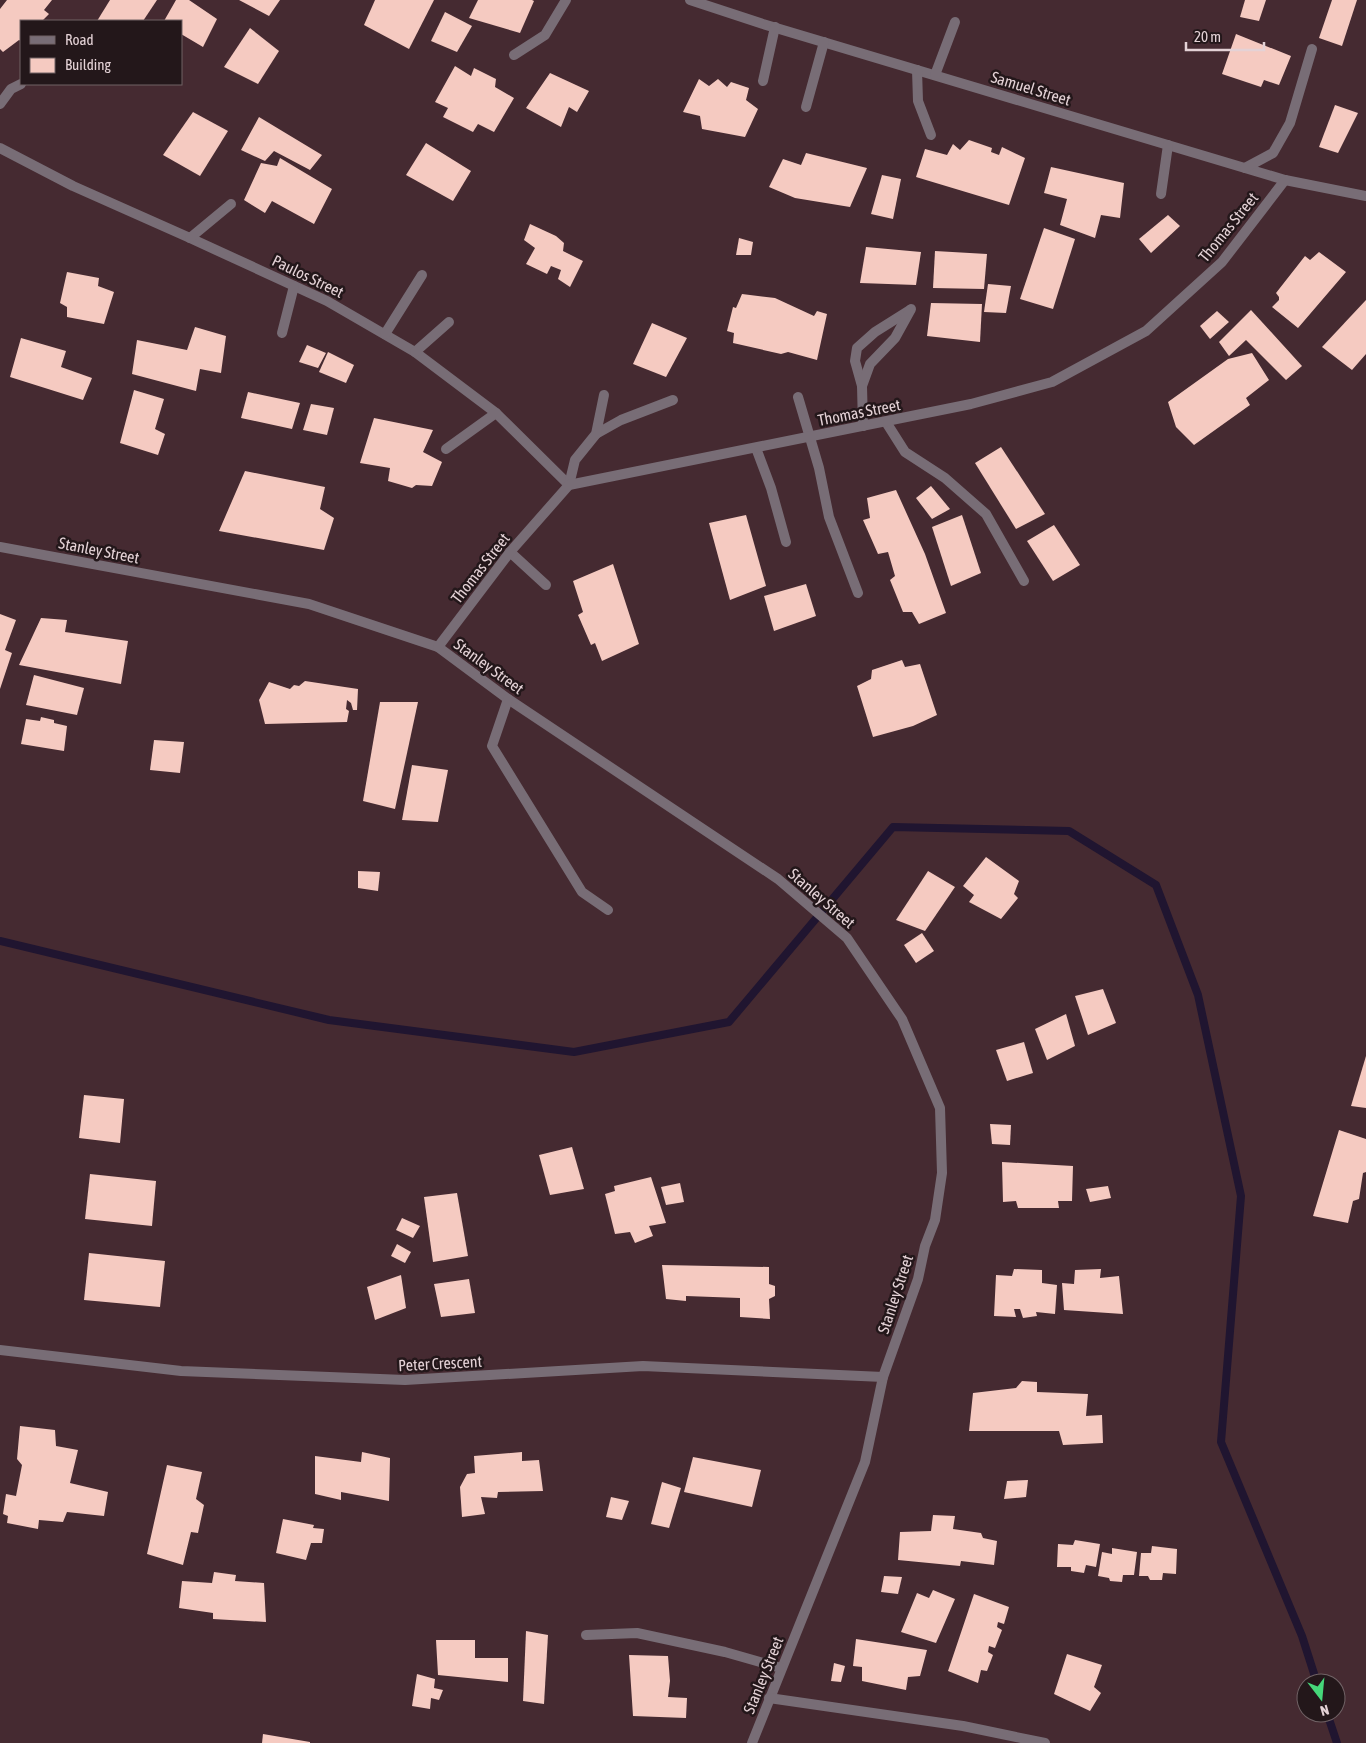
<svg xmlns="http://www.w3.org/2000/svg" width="1366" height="1743" font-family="'Asap Condensed',sans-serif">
  <rect width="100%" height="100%" fill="#452a31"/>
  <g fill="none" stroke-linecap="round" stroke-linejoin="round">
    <g stroke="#201530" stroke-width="8">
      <path d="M0,941L329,1020L574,1052L729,1022L893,827L1069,831L1156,885L1198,995L1241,1196L1221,1442L1302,1636L1317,1683"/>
      <path d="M1327,1713L1337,1743"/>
    </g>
  </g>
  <g fill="#f5cac1">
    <path d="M7,0H52L44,10L49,14L42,21H21V41L19,40L3,52L0,49V9Z"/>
    <path d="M110,0H157L143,21H97Z"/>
    <path d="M176,0H189L217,19L203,47L181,34V21H164Z"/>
    <path d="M239,0H280L269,16Z"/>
    <path d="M375,0H434L409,49L364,25Z"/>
    <path d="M478,0H532L534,1L520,33L469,18Z"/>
    <path d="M1245,0H1266L1259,21L1240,17Z"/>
    <path d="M1332,0H1357L1342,46L1319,38Z"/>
    <path d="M445,12L472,26L457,52L431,41Z"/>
    <path d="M250,28L279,51L258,84L224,67Z"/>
    <path d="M1236,34L1291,56L1279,85L1264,80L1261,87L1222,74Z"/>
    <path d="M455,66L471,76L474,68L496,79L495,87L514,98L494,132L478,124L473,132L443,117L448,108L435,102Z"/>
    <path d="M550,73L589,91L577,112L569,107L561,127L526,108Z"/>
    <path d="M699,79L709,86L718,79L727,87L731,82L749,88L746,100L758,109L745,137L702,129L700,116L683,112Z"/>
    <path d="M1335,105L1358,113L1338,153L1319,147Z"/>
    <path d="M193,112L228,131L200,176L163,155Z"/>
    <path d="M259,117L322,155L310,170L274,151L265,161L241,150Z"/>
    <path d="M969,140L992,148L991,152L999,155L1002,147L1025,158L1009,205L916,177L925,149L947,155L953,144L960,150Z"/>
    <path d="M426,143L471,171L453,201L406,175Z"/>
    <path d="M806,153L867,168L850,207L795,198L769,187L783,159L801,165Z"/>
    <path d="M280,158L332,189L314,224L272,201L265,213L244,200L261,163L277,166Z"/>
    <path d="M1051,167L1124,183L1120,218L1101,215L1095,238L1060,225L1067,199L1044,193Z"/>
    <path d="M882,175L901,179L893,219L871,214Z"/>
    <path d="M1168,215L1180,226L1151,253L1139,239Z"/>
    <path d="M530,224L556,236L564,243L563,251L583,261L570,287L558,279L561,270L551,266L547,274L526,264L535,248L524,240Z"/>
    <path d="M1044,228L1075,239L1053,309L1020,299Z"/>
    <path d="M739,238L753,242L751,255H736Z"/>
    <path d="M866,247L921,252L916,285L860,283Z"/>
    <path d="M935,251L987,254L984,289L933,288Z"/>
    <path d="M1319,252L1346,272L1298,328L1272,307L1279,300V297L1276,293L1305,256L1310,260Z"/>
    <path d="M67,272L99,278L98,286L114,292L104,324L67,317V307L60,303Z"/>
    <path d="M988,284L1011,286L1006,313L984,312Z"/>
    <path d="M742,294L775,298L814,316L817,311L827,314L817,360L788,352L781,354L733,343L734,333L727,331L733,307L736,308Z"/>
    <path d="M1366,300V354L1352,370L1322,347Z"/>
    <path d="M931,303L982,304L980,342L927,336Z"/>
    <path d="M1251,310L1302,366L1286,380L1246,340L1229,356L1219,342Z"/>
    <path d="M1217,311L1229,322L1210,339L1200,326Z"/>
    <path d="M652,323L687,338L666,377L633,364Z"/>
    <path d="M195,327L226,336L221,373L200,369L196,391L132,374L137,340L187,350Z"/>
    <path d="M21,338L66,351L61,367L92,378L83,400L10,377Z"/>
    <path d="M307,345L326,353L318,368L299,362Z"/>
    <path d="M328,352L354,365L346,383L319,372Z"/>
    <path d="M1252,353L1269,380L1246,398L1250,405L1194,445L1176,427L1168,402L1228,359Z"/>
    <path d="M134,390L164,399L155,429L165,434L158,455L120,443Z"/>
    <path d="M248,392L300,403L292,429L241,418Z"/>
    <path d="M311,404L334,408L327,435L303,430Z"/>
    <path d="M374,418L433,430L423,452L442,462L432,486L416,485L412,488L388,481L390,468L360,463Z"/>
    <path d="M1001,447L1045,514L1016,529L975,463Z"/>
    <path d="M245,471L325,487L320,509L334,518L324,550L219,531Z"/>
    <path d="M931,486L950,509L932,519L916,498Z"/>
    <path d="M896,490L925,554L946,613L919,624L912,612H903L890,580L895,576L888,552L878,554L863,520L870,518L867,498Z"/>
    <path d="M746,515L766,586L730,600L709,523Z"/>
    <path d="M962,515L981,573L951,586L932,527Z"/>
    <path d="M1054,525L1080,565L1053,581L1027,541Z"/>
    <path d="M613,564L639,644L602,661L595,643L591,645L578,615L583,612L573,581Z"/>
    <path d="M806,584L816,616L774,631L764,596Z"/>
    <path d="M0,614L16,620L5,650L12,653L0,689Z"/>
    <path d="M41,618L67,620L65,632L128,641L121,684L19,665Z"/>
    <path d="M902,660L905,667L920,664L937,715L913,726L873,737L857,686L871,679L872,670Z"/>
    <path d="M34,675L84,688L77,715L26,705Z"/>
    <path d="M305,681L358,689L357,710H353L351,703L347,700L346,709L349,711L347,722L265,724L259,700L269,682L290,689L294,685L299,686Z"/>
    <path d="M380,702H418L395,809L363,801Z"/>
    <path d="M41,717L54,720V723L67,726L64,751L21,744L26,719L40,721Z"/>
    <path d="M154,740L184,742L180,773L150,770Z"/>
    <path d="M412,765L448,770L438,822L402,820Z"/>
    <path d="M986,857L1019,881L1014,894L1018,898L1001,919L969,902L974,895L963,886Z"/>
    <path d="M358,871L380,872L378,891L358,888Z"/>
    <path d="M928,871L955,887L925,931L896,920Z"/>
    <path d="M922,933L934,951L916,963L904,945Z"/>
    <path d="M1103,989L1116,1023L1088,1035L1075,996Z"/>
    <path d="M1066,1014L1075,1046L1047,1060L1035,1029Z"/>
    <path d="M1024,1042L1033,1073L1007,1081L996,1050Z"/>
    <path d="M1366,1057V1108L1351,1106L1366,1056Z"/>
    <path d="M84,1095L124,1099L120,1143L79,1138Z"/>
    <path d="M990,1124L1011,1125L1010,1145L992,1144Z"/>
    <path d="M1339,1130L1366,1139V1172L1363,1173L1359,1199L1353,1201L1348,1223L1313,1216Z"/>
    <path d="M572,1147L584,1189L550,1195L539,1155Z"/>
    <path d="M1002,1162L1073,1166L1072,1201H1058L1059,1208H1018L1016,1201L1003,1202Z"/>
    <path d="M90,1174L156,1181L152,1226L85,1219Z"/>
    <path d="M651,1177L666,1223L649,1226L653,1236L635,1243L630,1232L615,1234L605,1194L615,1191L614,1186Z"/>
    <path d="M680,1183L684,1202L666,1205L661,1187Z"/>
    <path d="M1108,1186L1111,1198L1090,1202L1086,1189Z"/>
    <path d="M457,1193L468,1256L433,1262L424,1197Z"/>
    <path d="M402,1218L420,1226L413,1238L396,1230Z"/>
    <path d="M397,1244L411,1252L405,1263L391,1256Z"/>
    <path d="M89,1253L165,1261L160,1307L84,1300Z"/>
    <path d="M662,1265L769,1267V1284L775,1286V1296L769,1299L770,1319L740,1317V1298L686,1296V1301L666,1299Z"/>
    <path d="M1014,1269L1042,1270V1283L1057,1285L1055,1314L1036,1312L1037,1316L1023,1318L1020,1309H1014L1016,1317L994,1316L996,1275L1012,1276Z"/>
    <path d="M1101,1269L1100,1278L1119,1276L1123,1314L1064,1310L1062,1283L1074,1284L1075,1270Z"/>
    <path d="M401,1275L406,1308L375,1320L367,1287Z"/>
    <path d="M469,1279L475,1313L441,1317L434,1284Z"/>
    <path d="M1022,1381L1037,1382V1392L1088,1394L1086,1416L1102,1415L1103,1443L1063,1445L1059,1431H969L973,1393L1016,1388Z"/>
    <path d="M20,1426L55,1430L56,1446L78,1450L70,1483L108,1492L104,1516L67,1512L63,1522L39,1520L38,1529L7,1523L8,1516L3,1514L6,1494L16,1496L22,1465L17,1459Z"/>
    <path d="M362,1452L390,1458L389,1501L341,1492V1500L315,1494V1456L361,1462Z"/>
    <path d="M522,1452V1461L539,1460L543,1491L498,1492L497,1498L481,1497L485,1514L462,1517L460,1487L467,1474L475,1473L474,1456Z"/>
    <path d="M693,1457L761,1470L752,1507L684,1492Z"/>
    <path d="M167,1465L202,1472L196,1499L204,1505L198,1533L191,1532L183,1565L147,1554Z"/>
    <path d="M1028,1480L1026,1497L1004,1499L1007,1481Z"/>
    <path d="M662,1482L681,1488L669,1528L651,1524Z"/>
    <path d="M611,1497L629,1501L622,1520L606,1517Z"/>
    <path d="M933,1515L955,1516L953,1529L981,1533L983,1538L997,1541L994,1565L961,1561L960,1566L898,1560L900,1532L931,1531Z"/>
    <path d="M283,1519L314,1525L313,1528L324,1529L322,1543H311L306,1560L276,1553Z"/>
    <path d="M1075,1540L1100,1544L1096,1567L1086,1565L1084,1573L1071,1571V1567H1057L1058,1544L1073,1545Z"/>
    <path d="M1152,1546L1177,1549L1176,1574L1163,1573L1162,1580H1150L1148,1576H1139L1141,1553H1151Z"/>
    <path d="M1112,1548L1137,1552L1134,1575H1123L1122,1582L1110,1581L1109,1578L1098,1576L1102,1552L1112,1554Z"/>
    <path d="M214,1572L236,1575L235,1581L264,1583L266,1622L213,1619V1613L179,1608L182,1581L212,1583Z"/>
    <path d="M884,1576L902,1577L898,1594L881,1592Z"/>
    <path d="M933,1590L955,1599L936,1643L901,1632L917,1593L929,1598Z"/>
    <path d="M974,1594L1009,1607L1004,1624L998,1622L997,1627L1002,1630L995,1648L989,1646L988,1652L993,1655L987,1671L981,1670L978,1683L948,1671Z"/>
    <path d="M526,1631L548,1635L544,1704L523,1701Z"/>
    <path d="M856,1639L927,1650L920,1676L908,1677L906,1690L862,1681V1667L853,1666Z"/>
    <path d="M436,1640H475V1658H508V1682L438,1675Z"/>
    <path d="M1067,1654L1102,1665L1094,1687L1101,1693L1090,1711L1054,1694Z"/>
    <path d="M629,1655L668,1656L670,1681L668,1697L687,1698L686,1718L633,1716Z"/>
    <path d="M834,1663L845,1666L841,1682L831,1681Z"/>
    <path d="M417,1674L435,1679L434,1688L443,1690L439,1700L431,1698L430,1709L412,1706Z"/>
    <path d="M263,1734L310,1742V1743H262Z"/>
  </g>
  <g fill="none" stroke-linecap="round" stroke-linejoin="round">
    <g stroke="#786d76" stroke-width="10">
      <path d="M690,0L763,24L1285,180L1366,196"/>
      <path d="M514,55L545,35L566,0"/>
      <path d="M917,70L918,101L931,135"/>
      <path d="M935,75L955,22"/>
      <path d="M763,81L775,27"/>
      <path d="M0,104L11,89L21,84"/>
      <path d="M806,107L824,42"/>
      <path d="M0,148L73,186L190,238L327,301L415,352L496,413L569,485"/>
      <path d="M1245,168L1273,153L1290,123L1312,49"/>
      <path d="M1161,194L1168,145"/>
      <path d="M190,238L231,204"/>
      <path d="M282,333L294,286"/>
      <path d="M385,334L422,275"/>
      <path d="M415,352L449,322"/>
      <path d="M862,386L855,361L857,348L875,332L910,310"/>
      <path d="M798,397L819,468L829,517L858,593"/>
      <path d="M886,422L905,452L945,478L986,514L1024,581"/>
      <path d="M863,426L862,386L870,364L895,338L911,309"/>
      <path d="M596,434L621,420L673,400"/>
      <path d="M756,448L771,488L786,542"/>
      <path d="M446,449L496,413"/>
      <path d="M569,485L575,460L596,434L604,395"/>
      <path d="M0,547L309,604L438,647L508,699L778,879L847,938L902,1019L940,1108L942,1173L935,1220L925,1246L918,1279L883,1377L865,1462L752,1743"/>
      <path d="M510,552L546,585"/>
      <path d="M438,647L510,552L569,485L971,404L1052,382L1146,331L1222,262L1285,180"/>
      <path d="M508,699L492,746L582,892L608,910"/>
      <path d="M0,1350L181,1371L405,1380L643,1366L883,1377"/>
      <path d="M586,1635L637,1633L725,1652L781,1668"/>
      <path d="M769,1698L963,1726L1045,1743"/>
    </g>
  </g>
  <g text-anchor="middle" stroke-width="5" stroke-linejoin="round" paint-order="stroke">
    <g font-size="16" fill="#e4d2d6" stroke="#23171a">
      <text transform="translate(1031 88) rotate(17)" y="6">Samuel Street</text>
      <text transform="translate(1228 227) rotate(-51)" y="6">Thomas Street</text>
      <text transform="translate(308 276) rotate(26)" y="6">Paulos Street</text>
      <text transform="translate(859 412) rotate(-11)" y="6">Thomas Street</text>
      <text transform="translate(99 550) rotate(11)" y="6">Stanley Street</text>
      <text transform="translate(480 568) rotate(-52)" y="6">Thomas Street</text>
      <text transform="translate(489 666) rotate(36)" y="6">Stanley Street</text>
      <text transform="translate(822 898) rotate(41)" y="6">Stanley Street</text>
      <text transform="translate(895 1294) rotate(-72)" y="6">Stanley Street</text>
      <text transform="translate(440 1363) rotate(-3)" y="6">Peter Crescent</text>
      <text transform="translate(763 1675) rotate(-68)" y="6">Stanley Street</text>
    </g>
  </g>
  <rect x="20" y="20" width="162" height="65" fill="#23171a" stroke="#706265"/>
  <rect x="30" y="36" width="25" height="8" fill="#786d76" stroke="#706265"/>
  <text x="65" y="45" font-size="15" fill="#e4d2d6">Road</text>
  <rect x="30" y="58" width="25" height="15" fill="#f5cac1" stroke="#706265"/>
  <text x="65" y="70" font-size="15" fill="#e4d2d6">Building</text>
  <g transform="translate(1321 1698) rotate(164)"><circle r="24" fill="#23171a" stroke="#706265"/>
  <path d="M0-4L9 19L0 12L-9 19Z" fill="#46d77a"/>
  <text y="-8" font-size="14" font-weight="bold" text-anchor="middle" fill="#e4d2d6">N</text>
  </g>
  <path d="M1186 42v8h78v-8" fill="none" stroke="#e4d2d6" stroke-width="2.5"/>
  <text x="1194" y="42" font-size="15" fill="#e4d2d6" stroke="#23171a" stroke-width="4" paint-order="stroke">20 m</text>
</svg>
